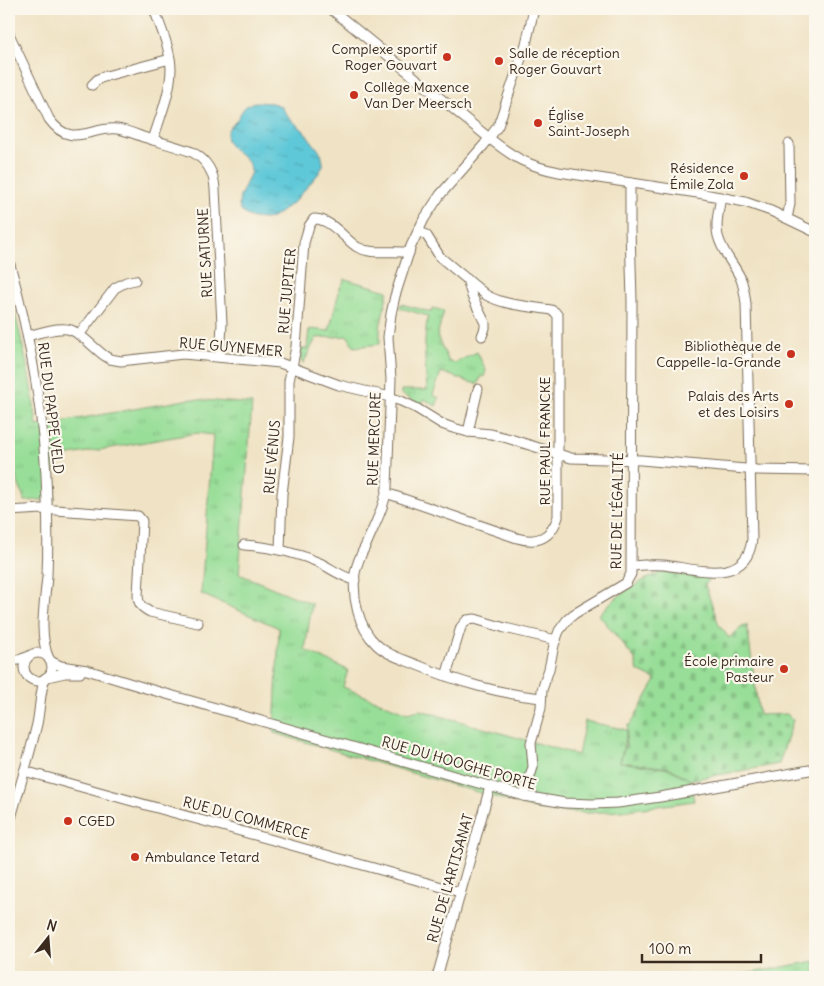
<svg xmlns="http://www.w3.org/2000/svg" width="824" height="986" font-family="Delius,sans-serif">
  <defs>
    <pattern id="grass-tufts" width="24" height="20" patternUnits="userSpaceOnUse" patternTransform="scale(1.25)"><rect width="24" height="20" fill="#98de98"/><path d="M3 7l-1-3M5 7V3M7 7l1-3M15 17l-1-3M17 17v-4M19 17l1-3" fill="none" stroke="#84bf83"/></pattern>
    <pattern id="cemetery-stones" width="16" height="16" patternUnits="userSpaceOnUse" patternTransform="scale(1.25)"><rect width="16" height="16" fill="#98de98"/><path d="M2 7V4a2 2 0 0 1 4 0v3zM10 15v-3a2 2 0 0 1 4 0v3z" fill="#84bf83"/></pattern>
    <pattern id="water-ripples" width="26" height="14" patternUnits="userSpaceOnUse" patternTransform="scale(1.25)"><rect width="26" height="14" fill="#5ec8d8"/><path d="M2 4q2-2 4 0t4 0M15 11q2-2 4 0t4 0" fill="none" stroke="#4fa3af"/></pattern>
  </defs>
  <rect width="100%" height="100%" fill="#fbf7ec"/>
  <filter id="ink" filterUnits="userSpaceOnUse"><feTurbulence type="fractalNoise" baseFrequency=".02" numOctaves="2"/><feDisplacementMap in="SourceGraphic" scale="10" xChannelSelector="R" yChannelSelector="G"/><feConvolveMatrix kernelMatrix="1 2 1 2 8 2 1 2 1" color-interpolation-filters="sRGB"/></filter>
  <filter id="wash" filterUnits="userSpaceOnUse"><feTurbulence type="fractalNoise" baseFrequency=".0096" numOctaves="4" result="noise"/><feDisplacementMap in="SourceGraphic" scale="20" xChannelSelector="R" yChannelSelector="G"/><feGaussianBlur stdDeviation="1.12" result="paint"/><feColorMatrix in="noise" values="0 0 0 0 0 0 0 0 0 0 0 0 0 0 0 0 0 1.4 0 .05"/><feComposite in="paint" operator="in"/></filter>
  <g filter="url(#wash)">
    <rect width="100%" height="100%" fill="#f0e3c5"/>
    <g fill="url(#grass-tufts)" stroke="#6a845b">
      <path d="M345,279L388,291L380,328V344L354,347L348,336L316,338L303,364L300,359L301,349H307L309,329L329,331L340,288Z"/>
      <path d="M401,304L431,312L433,308L444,311L437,336L449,362L455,363L477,352L486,370L484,377L481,376L478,384L469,382L441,372L433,395L439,398L436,406L424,399L422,405L401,394V390H427C425,365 423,340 428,316L400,308Z"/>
      <path d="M9,305H13C23,345 32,385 37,426L191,399L252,404L239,574L312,604L305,650L348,670L343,687L407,713L420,710L578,755L585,721L627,730C625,741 622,751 620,762L670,769L690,780L694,801L621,811L588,813L539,810L274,733L279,628L201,594L213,435L197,433L53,458L55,499L25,501L10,461L9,451Z"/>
      <path d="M815,961V977H729Z"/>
    </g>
    <path fill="url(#cemetery-stones)" stroke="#6a845b" d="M663,572L708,577L709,581L705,585L719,625L729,638L742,627L747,625L759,715L787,714L793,720L779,764L690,780L670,768L620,762L625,746L628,725H630L656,680L638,671L635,659L599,615C611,598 644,578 663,572Z"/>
    <path fill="url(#water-ripples)" stroke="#4c797b" d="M255,102L272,103L281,106L288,117L303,130L321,153L323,162V166L319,173L294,202L272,218L264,219L253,218L246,215L240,210L239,205L240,197L251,172C251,152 219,150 228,130C230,126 234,124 236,121C243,111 242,106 255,102Z"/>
  </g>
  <g filter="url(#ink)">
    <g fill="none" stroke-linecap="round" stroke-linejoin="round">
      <g stroke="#7a6b58" stroke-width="11">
        <g id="minor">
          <path d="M331,9L489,138C514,158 528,166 559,172L704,194L745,202L771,211L815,232"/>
          <path d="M534,9L526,44L498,126L484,145L440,195L424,219L411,246L395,296L391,314L388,337L391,379L387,488C384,508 374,526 366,545C361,554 357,563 355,573C352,597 358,627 376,644C387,655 403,659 417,665C459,682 496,693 541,698"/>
          <path d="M9,34L49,119C71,150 91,126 117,129C126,130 135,134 143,137C160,142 176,146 192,152C207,160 214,172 215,189L222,324L220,357"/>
          <path d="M92,85L98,79L106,76L170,59"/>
          <path d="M153,140C160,117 171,92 171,68C170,48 161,28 154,9"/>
          <path d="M787,218L790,204L789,144"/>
          <path d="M9,261C31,339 45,419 47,500C48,525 48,551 47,576C45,603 38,633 49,659"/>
          <path d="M467,279L472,296L485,323V328L482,336"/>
          <path d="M79,335L115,288L126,282L135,280"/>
          <path d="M28,336C38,333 60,326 71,330C82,334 95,349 105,356L110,359L121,361L183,354L280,363L339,385L386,396L401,401L416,408L442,424L453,428L468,432L491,434L507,438L571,458L641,460L757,470L815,471"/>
          <path d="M468,432L478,389"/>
          <path d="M386,493L517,538C537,544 551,538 558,517V316L555,312L551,310C529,306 506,306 486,295L440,257L427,236L418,230"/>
          <path d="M9,511L42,509L138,516L142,521L138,595C138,604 142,608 150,612L198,623"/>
          <path d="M244,545C270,547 295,552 320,563C332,569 342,577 355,580"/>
          <path d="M280,550L282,494L289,437V381L296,347L304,243L309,226L314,219C330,218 345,239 357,247C374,256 392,249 409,253"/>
          <path d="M632,566C642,565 652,564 663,565C694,568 747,587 752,539L746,304C745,295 744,286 740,277C733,263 722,252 718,236C715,223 719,210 721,197"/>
          <circle cx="38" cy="667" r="14"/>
          <path d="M9,661L18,660L27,657"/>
          <path d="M50,661L61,666L87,670L142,687L524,796L565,803L592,804L618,803L660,797L815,769"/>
          <path d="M446,676L461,627L467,620L475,619L505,628L556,640"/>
          <path d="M47,677L65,673H80"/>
          <path d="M24,771L460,892"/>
          <path d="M524,796L533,767L531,743L541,708L542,690L549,669L554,645L559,631L567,620L574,614L626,583L631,574L632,301L630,229V183"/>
          <path d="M9,825C18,792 29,758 37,724C40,710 40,691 45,678"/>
          <path d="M437,977L490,787"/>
        </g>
      </g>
      <use href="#minor" stroke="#fff" stroke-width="9"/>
    </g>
  </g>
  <g fill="#c8321e" stroke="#fbf7ec" stroke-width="2">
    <circle cx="447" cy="57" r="5"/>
    <circle cx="499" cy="61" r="5"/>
    <circle cx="354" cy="95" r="5"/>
    <circle cx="538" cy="123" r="5"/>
    <circle cx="744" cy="176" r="5"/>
    <circle cx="791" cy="354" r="5"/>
    <circle cx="789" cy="404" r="5"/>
    <circle cx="784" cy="669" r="5"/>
    <circle cx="68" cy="821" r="5"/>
    <circle cx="135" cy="857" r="5"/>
  </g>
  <g text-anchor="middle" stroke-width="4.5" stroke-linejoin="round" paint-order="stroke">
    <g font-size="14" fill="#3b2a1e" stroke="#fbf7ec" text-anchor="end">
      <text x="437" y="54">Complexe sportif<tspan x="437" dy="16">Roger Gouvart</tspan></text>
      <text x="509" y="58" text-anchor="start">Salle de réception<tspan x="509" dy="16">Roger Gouvart</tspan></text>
      <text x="364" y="92" text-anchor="start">Collège Maxence<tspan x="364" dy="16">Van Der Meersch</tspan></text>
      <text x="548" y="120" text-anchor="start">Église<tspan x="548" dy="16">Saint-Joseph</tspan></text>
      <text x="734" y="173">Résidence<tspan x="734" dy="16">Émile Zola</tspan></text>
      <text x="781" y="351">Bibliothèque de<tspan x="781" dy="16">Cappelle-la-Grande</tspan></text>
      <text x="779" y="401">Palais des Arts<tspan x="779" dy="16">et des Loisirs</tspan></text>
      <text x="774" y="666">École primaire<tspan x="774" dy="16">Pasteur</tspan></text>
      <text x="78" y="826" text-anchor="start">CGED</text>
      <text x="145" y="862" text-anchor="start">Ambulance Tetard</text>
    </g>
    <g font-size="14" fill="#3b2a1e" stroke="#fbf7ec">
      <text transform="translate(205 253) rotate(-93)" y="5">RUE SATURNE</text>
      <text transform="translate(287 291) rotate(-85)" y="5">RUE JUPITER</text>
      <text transform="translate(231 347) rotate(5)" y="5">RUE GUYNEMER</text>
      <text transform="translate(51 408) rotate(83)" y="5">RUE DU PAPPE VELD</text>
      <text transform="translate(374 439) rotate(-88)" y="5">RUE MERCURE</text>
      <text transform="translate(545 441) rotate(-90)" y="5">RUE PAUL FRANCKE</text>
      <text transform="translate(272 457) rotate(-85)" y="5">RUE VÉNUS</text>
      <text transform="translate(617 511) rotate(-89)" y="5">RUE DE L'ÉGALITÉ</text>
      <text transform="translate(459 763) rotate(16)" y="5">RUE DU HOOGHE PORTE</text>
      <text transform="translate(246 818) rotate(15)" y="5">RUE DU COMMERCE</text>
      <text transform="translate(450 878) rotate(-74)" y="5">RUE DE L'ARTISANAT</text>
    </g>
  </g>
  <rect width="824" height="986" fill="none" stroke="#fbf7ec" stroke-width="30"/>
  <g transform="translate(48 938) rotate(17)" stroke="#fbf7ec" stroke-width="4" paint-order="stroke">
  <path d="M0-4L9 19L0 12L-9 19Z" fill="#3b2a1e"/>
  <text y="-8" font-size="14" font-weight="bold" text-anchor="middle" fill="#3b2a1e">N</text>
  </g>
  <path d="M642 954v8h119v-8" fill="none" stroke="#3b2a1e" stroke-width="2.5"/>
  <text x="649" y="954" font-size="15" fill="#3b2a1e" stroke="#fbf7ec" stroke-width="4" paint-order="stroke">100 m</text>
</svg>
